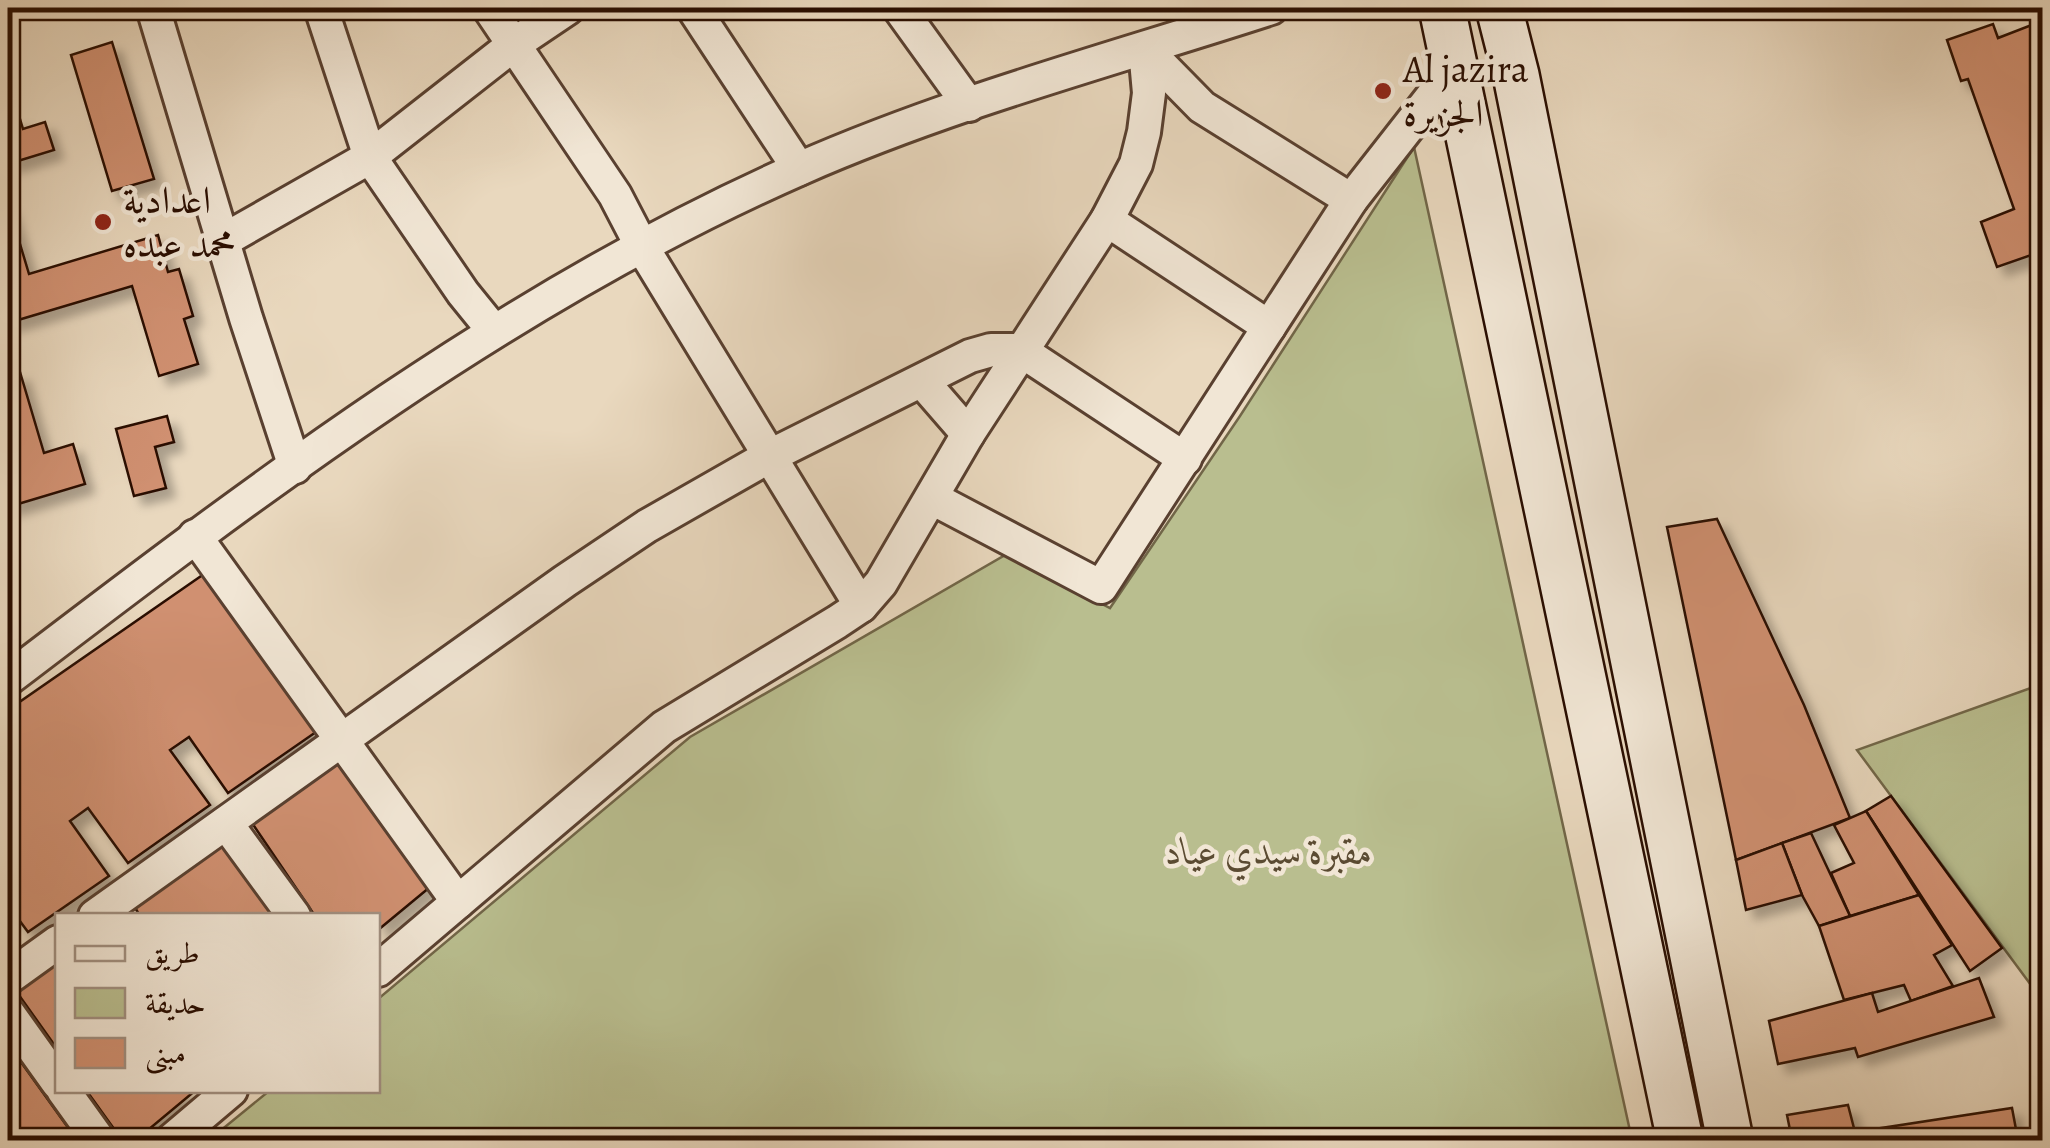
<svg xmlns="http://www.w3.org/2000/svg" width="2050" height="1148" font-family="Alegreya,Amiri,serif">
  <defs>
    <filter id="shadow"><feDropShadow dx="9" dy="9" stdDeviation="5" flood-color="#0004"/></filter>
  </defs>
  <rect width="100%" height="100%" fill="#e9d8be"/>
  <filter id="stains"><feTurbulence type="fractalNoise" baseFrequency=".002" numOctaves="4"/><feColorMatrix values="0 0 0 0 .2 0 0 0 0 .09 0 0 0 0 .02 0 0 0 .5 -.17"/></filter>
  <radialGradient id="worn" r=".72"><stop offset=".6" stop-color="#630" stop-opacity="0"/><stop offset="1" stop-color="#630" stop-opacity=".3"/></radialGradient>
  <g fill="#b9be8f" stroke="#716648" stroke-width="2.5">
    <path d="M1414,147L1632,1140H209L269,1091L378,1090V999L690,737L1007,554L1110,608L1240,416Z"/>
    <path d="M2042,684V1000L1857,750Z"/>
  </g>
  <g fill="#d09071" stroke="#290d00" stroke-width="2.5" filter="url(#shadow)">
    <path d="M2042,21L2040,148L2042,287L2031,255L1997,267L1981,222L2014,209L1968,79L1961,81L1947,40L1993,24L1998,38Z"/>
    <path d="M112,42L154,179L112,191L71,55Z"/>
    <path d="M20,119L23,129L45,122L54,150L8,164V123Z"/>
    <path d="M8,204L29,274L158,235L168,272L179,269L193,316L184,319L198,364L159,376L132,286L8,323Z"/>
    <path d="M20,372L44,453L73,444L85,484L8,507V376Z"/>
    <path d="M167,416L174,442L155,447L166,488L134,496L116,429Z"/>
    <path d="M1717,519L1804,705L1850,818L1736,860L1667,527Z"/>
    <path d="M204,574L316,732L228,793L189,737L170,750L210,805L128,863L88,808L70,821L109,876L28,932L8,905V710Z"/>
    <path d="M338,760L430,887L378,930V916H315L252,823Z"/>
    <path d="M1891,796L2002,948L1970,971L1866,811Z"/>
    <path d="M1866,811L1919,895L1850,916L1831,873L1854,863L1834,825Z"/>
    <path d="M1811,833L1850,916L1819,926L1802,895L1782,843Z"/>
    <path d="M221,843L274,916H140L134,906Z"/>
    <path d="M1782,843L1802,895L1746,910L1736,860Z"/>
    <path d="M1919,895L1952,945L1934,955L1953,986L1911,1001L1904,985L1844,1000L1819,926Z"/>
    <path d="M58,961V1050L16,991Z"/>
    <path d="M1979,978L1994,1017L1858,1057L1855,1048L1778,1064L1769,1021L1872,993L1878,1012Z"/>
    <path d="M8,1044L77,1140H8Z"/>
    <path d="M86,1090H196L136,1140H122Z"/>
    <path d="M1848,1105L1855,1132L2012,1108L2018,1140H1792L1787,1115Z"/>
  </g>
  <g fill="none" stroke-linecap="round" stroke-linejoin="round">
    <g stroke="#594030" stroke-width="38">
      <g id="street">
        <path d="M153,8L246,318L295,467"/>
        <path d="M321,8L370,157L463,293L493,330"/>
        <path d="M489,8L615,195L641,245L861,606"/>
        <path d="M693,8L799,169"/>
        <path d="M899,8L969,105"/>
        <path d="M1145,49L1202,107L1351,200"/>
        <path d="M1107,220L1269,327"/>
        <path d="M224,240L370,157L513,45L568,8"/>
        <path d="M922,381L968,434"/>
        <path d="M932,498L1101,587L1351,200L1456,66"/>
        <path d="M195,536L458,902"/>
        <path d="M8,679C257,489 510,296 799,169C951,102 1114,59 1271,8"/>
        <path d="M226,823L294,916"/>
        <path d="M95,916L565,581L647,526L768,457L970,356L991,350H1020L1185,459"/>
        <path d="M378,970L664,727L837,622L861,606L881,583L968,434L1107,220L1136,164L1144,132L1149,93L1145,49"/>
        <path d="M8,978L58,942"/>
        <path d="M8,1013L58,1083"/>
        <path d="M63,1090L99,1140"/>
        <path d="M172,1140L231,1090"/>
      </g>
    </g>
    <g stroke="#290d00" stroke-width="50">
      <g id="secondary">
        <path d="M1442,8L1680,1140"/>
        <path d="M1499,8L1516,75L1730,1140"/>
      </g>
    </g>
    <use href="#street" stroke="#f1e6d5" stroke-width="32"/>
    <use href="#secondary" stroke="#f1e6d5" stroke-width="45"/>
  </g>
  <g fill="#8f2418" stroke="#f1e6d5" stroke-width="4">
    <circle cx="1383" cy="91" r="10"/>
    <circle cx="103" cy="222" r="10"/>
  </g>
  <g text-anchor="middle" stroke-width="9" stroke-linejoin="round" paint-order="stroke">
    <g font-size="38" fill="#290d00" stroke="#f1e6d5" text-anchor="start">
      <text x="1403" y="82">Al jazira<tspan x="1403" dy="44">الجزيرة</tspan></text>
      <text x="123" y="213">اعدادية<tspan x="123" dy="44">محمد عبده</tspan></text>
    </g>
    <g font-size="38" font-style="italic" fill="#5b4b32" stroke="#f1e6d5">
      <text x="1269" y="864">مقبرة سيدي عياد</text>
    </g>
  </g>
  <rect width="2050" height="1148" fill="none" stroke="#e9d8be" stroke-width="40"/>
  <rect x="10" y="10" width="2030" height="1128" fill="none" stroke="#290d00" stroke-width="5"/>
  <rect x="20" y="20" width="2010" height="1108" fill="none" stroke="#290d00" stroke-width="2.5"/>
  <rect x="55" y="913" width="325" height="180" fill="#f1e6d5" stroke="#a18f80" stroke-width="2.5"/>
  <rect x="75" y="946" width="50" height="15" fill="#f1e6d5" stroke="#a18f80" stroke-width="2.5"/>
  <text x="145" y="963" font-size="30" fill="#290d00">طريق</text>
  <rect x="75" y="988" width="50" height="30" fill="#b9be8f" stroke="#a18f80" stroke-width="2.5"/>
  <text x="145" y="1013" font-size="30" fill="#290d00">حديقة</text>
  <rect x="75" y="1038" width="50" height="30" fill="#d09071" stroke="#a18f80" stroke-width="2.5"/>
  <text x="145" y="1063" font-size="30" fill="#290d00">مبنى</text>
  <rect width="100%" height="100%" filter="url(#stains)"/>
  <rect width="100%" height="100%" fill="url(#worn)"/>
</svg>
